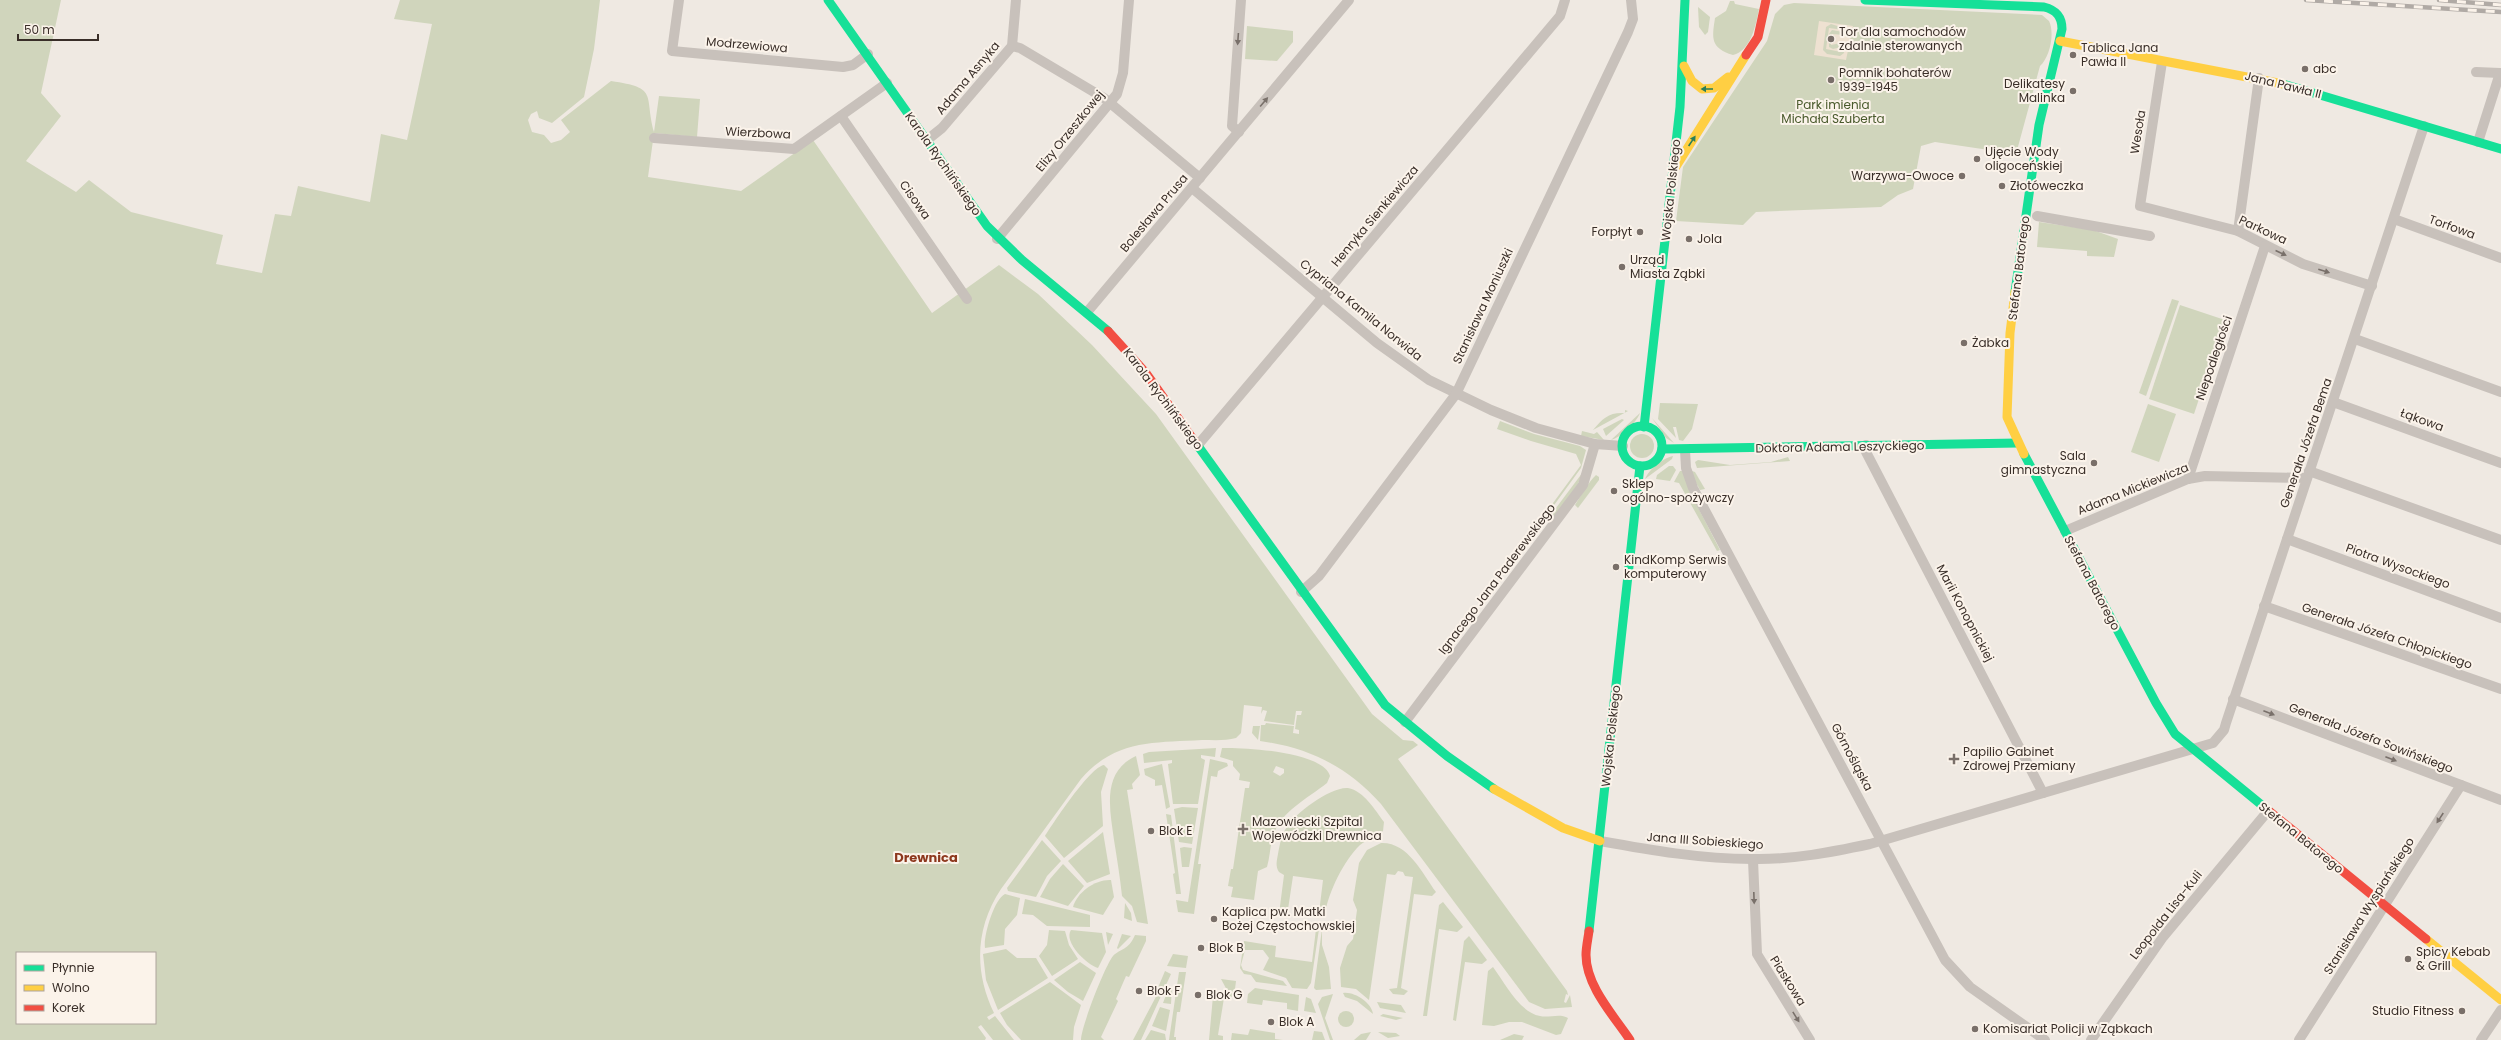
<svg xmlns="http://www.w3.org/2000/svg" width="2501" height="1040" font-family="Poppins,sans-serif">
  <rect width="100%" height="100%" fill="#efe9e2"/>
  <g fill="#d0d5bc" fill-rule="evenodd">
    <path d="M0,0H61L41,93L61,116L26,161L76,192L89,180L131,212L223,235L216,264L262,273L275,214L291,216L298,186L370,202L381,134L407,140L432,24L394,19L400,0H600L594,49L584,97L552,123L539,118L537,111L531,114L528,120L532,132L544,135L551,143L561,140L570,132L561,120L611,81C659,88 644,94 654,132L659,96L700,99L697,137L654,133L648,177L741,191L813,140L932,313L999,265L1038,294L1092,345L1156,414L1372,714L1403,740L1413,741L1418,745L1398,759L1567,991L1568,995L1566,994L1564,1002L1566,1003L1570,995L1572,1007L1545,1009L1529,1002L1381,804C1348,767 1310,748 1260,741L1261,725H1265L1266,723L1294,726L1293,733L1299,734V730L1295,729L1297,715H1301L1302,711H1296L1294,725L1264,721L1267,711L1263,710L1261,714L1262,707L1244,705L1241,733L1236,738C1226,741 1213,740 1202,740C1154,743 1116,739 1081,779L1001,889C975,928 974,972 994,1013L987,1017L989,1020L995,1016L1014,1040H993L981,1025L978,1027L986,1038L985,1040H0ZM17,953H155V1023H17Z"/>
    <path d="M1730,1H1734L1735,4L1759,9C1756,24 1751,51 1733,55C1710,48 1712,38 1715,18L1726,11Z"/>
    <path d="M1794,3L2042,15L2049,21C2055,33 2050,57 2040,66L2016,154L1935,142L1921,146L1913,189L1898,195L1881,207L1756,212L1743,225L1676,221L1683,167L1767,41L1775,14L1784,5Z"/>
    <path d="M1698,7L1710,17L1708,32L1705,35L1699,27Z"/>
    <path d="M1247,26L1293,31V42L1277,61L1245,59Z"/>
    <path d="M2039,222L2093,230L2118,239L2114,257L2087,256V251L2037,247Z"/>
    <path d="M2172,299L2179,301L2146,396L2139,393Z"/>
    <path d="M2180,305L2225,320L2194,414L2149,399Z"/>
    <path d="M1660,403L1698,404L1692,429L1683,441L1679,440L1676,427H1673L1676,438L1658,419Z"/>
    <path d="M2148,404L2176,414L2159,462L2131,452Z"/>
    <path d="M1625,410L1628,411L1593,430C1603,418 1609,412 1625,413Z"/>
    <path d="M1640,413C1636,423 1621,437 1611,440Z"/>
    <path d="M1652,418L1674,443L1666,438Z"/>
    <path d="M1622,419L1624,420L1606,436L1603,429Z"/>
    <path d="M1500,421L1534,434L1580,446L1586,450L1581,468L1544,519L1542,518L1581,465L1576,454L1531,441L1497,429Z"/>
    <path d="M1582,431L1594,434L1597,432L1604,440L1581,436Z"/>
    <circle cx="1642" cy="446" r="12"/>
    <path d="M1673,456L1672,459L1645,479C1649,469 1663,458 1673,456Z"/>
    <path d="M1788,457L1790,461L1697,468L1695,462L1698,460L1730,465L1771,462Z"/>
    <path d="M1669,466H1673L1676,470L1670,481L1656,479L1657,475Z"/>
    <path d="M1689,470L1695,472L1705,489L1700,490Z"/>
    <path d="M1680,471H1683L1689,490L1720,550L1717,551L1679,483L1674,482Z"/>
    <path d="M1583,472L1578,484L1551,521L1547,520Z"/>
    <path d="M1596,475L1599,477V480L1578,508L1575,505C1581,496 1589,481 1596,475Z"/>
    <path d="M1253,726H1260L1258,740L1252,733Z"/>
    <path d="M1216,748L1215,757L1201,755V758L1205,760L1198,804H1173L1168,764L1172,763V760L1144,763L1143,754L1149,752Z"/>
    <path d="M1222,748C1243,747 1324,752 1330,776L1327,783C1307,799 1281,811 1273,836C1270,846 1270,857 1267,867L1258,871L1254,900L1231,897L1233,887L1228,886L1231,869H1233L1245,788H1249L1250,782L1239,780L1240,774L1233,766V761L1220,757ZM1276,766L1284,769V773L1280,776L1273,772Z"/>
    <path d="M1136,756L1140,775L1132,784L1133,789L1127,790L1148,924L1137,922L1132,906L1122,896C1120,877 1117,859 1114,840C1110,810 1101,772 1136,756Z"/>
    <path d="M1210,759L1227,763L1228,766L1218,771L1217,777L1211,776L1198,864H1201L1194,914L1178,912L1176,900L1188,902Z"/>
    <path d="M1162,764L1170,807L1166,809L1162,785L1155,786V780L1145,775L1144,769Z"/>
    <path d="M1104,765L1108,769L1101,792L1103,826L1064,858L1045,836C1054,822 1090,767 1104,765Z"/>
    <path d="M1348,788C1364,791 1375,810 1384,822L1383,831C1377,837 1367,839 1360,845C1344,860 1328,893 1325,914L1319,913L1323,880L1293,876L1287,916L1279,914L1284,875L1279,872C1275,866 1277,860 1278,854C1280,844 1281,835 1287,827C1295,813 1332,786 1348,788Z"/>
    <path d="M1182,807L1198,808L1192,844L1179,842L1174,809Z"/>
    <path d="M1166,814L1171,815L1181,894H1176L1173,874L1175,873Z"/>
    <path d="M1103,832L1110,874L1087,883L1068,861Z"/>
    <path d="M1042,840L1061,861L1047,876L1036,897L1008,891L1007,888Z"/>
    <path d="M1381,843C1408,842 1422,873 1436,892L1432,896L1414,894L1401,988L1408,991L1404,995L1393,994L1389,989L1397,988L1413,877L1405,876L1403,872L1398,871L1395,875L1387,874L1369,1000L1356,989L1341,987L1340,968L1347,946L1353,939L1357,910L1353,900L1359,863L1367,850Z"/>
    <path d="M1184,847L1192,848L1189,867H1182L1180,848Z"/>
    <path d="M1063,864L1084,886L1068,906L1040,897L1050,879Z"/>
    <path d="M1111,880L1114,897L1103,915L1073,907C1077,892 1096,879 1111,880Z"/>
    <path d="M1005,894L1020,898L1017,915L1005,929L1004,945L985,948C983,937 994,899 1005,894Z"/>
    <path d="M1025,899L1090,915V927L1047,926L1033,915L1022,914Z"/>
    <path d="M1443,902L1463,927L1457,932L1439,929L1427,1016H1423L1439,905Z"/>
    <path d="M1125,903L1131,913L1132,921L1124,918Z"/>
    <path d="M1316,929H1319L1311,983L1307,989L1292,988L1286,978L1263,970L1269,958L1263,950H1245L1241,965L1243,970L1283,981L1287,986L1256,982L1251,975L1244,974L1240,968L1244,941L1276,946L1275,957L1312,962Z"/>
    <path d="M1322,929V945L1329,967L1331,989L1316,990L1314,988Z"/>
    <path d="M1049,930L1065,931L1069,945L1078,959L1052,976L1039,956L1047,945Z"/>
    <path d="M1071,930L1102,933L1106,952L1098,968C1087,965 1063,942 1071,930Z"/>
    <path d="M1106,932L1113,934L1108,945Z"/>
    <path d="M1122,934L1131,936L1118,949L1117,948Z"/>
    <path d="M1135,935L1146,936V941L1129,977L1126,976L1116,999L1118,1001L1101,1037L1104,1040H1081C1081,1027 1105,966 1113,956C1121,948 1128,951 1135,935Z"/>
    <path d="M1469,936L1487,960L1482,964L1465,962L1456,1021L1453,1020L1464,941Z"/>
    <path d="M1006,949L1017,958H1036L1048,978L998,1010L986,980L983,954Z"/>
    <path d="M1173,954L1188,956L1186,968L1167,966Z"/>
    <path d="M1080,962L1096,973L1083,1001L1068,992L1054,980Z"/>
    <path d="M1493,967C1505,983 1519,1012 1540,1016C1549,1018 1560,1013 1568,1018L1561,1034L1556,1035L1522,1022H1509L1494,1026L1482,1025L1488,971Z"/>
    <path d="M1165,971L1171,974L1141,1040H1133L1159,991L1157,990Z"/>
    <path d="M1179,972H1186L1180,1012H1177L1174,1037H1176V1040H1169Z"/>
    <path d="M1221,979L1236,981L1234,997L1227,996L1228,992Z"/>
    <path d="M1050,982L1081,1005L1074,1027L1073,1040H1021L1007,1025L1000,1013Z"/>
    <path d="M1172,986L1171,1004L1163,1003L1169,987Z"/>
    <path d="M1255,988L1299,995L1298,1011L1287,1009V1003L1263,1000L1262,1005L1247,1003L1248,994Z"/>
    <path d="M1343,993C1354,991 1372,1003 1373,1014L1357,1001L1345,997Z"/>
    <path d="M1333,994L1325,1018L1333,1040H1330L1318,1004L1322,997Z"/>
    <path d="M1217,995L1224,998L1218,1035L1223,1036V1040H1209L1213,996Z"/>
    <path d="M1306,997L1311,999L1316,1013L1304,1011Z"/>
    <path d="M1377,1002L1401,1005L1406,1013L1380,1008Z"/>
    <path d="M1160,1007L1170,1010L1166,1031L1152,1026Z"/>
    <circle cx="1346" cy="1019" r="8"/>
    <path d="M1383,1014L1403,1018L1396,1020L1380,1016Z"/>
    <path d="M1250,1029L1275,1033V1039L1283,1040H1231L1232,1033L1248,1035Z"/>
    <path d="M1151,1030L1165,1034L1166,1040H1145Z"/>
    <path d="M1314,1031L1322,1032L1325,1040H1312Z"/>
    <path d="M1371,1032L1366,1040H1354L1361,1034Z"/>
    <path d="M1378,1032L1396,1033L1400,1036L1388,1038Z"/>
    <path d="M1514,1034L1524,1036L1522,1040H1500Z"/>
  </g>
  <g fill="#eee1d1" fill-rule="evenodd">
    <path d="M1819,21L1853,26L1846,60L1814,55ZM1831,24L1847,29L1845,35L1832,34L1831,45L1841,43L1845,46L1844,53L1840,56L1827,54L1823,50L1826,27Z"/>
    <path d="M1829,28L1844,30L1843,32L1832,30L1829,34V47L1833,49L1841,47V52L1826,49Z"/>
  </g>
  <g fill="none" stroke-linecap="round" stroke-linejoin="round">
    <g stroke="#c8c1bb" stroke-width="10">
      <path d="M679,0L672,51L843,67L853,65L868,54"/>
      <path d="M1012,46L1020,48L1104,98L1200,178"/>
      <path d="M2162,62L2140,206L2238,231L2303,264L2372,286"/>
      <path d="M2476,72L2500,73L2478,142"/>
      <path d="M841,116L967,299"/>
      <path d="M1239,132L1232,126L1241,0"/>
      <path d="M654,138L794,149L887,83"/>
      <path d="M927,140L942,128L1012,46L1016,0"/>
      <path d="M1192,188L1377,343L1429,380L1491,410L1536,428L1595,444L1623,446"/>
      <path d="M2037,216L2150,236"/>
      <path d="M2394,219L2501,258"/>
      <path d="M2238,231L2259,78"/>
      <path d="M997,239L1117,94L1123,73L1129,0"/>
      <path d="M1088,311L1349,0"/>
      <path d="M2355,339L2501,392"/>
      <path d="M2333,402L2501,463"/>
      <path d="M1866,445V452L2043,793"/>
      <path d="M1197,446L1560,16L1565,0"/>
      <path d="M1685,450L1686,468L1693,488L1945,960L1970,987L2045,1040"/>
      <path d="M2309,471L2501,540"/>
      <path d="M2188,479L2265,246"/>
      <path d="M2065,531L2188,479L2205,476L2307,478"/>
      <path d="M2287,539L2501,618"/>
      <path d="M1301,592L1319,576L1456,394L1628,32L1633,19L1631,0"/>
      <path d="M2264,606L2501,689"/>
      <path d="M2233,699L2501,800"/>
      <path d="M1405,722L1583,485L1595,444"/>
      <path d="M1600,841C1650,850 1701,859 1752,859C1792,860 1832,852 1870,844L2213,743L2224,730L2226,723L2424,126"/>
      <path d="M1753,860L1757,954L1810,1040"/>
      <path d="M2091,1040L2163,937L2268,811"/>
      <path d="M2299,1040L2461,785"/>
      <path d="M2481,1040L2501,1010"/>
    </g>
    <g stroke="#16e098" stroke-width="9">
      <path d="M828,0L987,226L1022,260L1108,331"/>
      <path d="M1865,0L2044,7C2056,10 2062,16 2062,29L2039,125L2015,292"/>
      <path d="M2283,84L2501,149"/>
      <circle cx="1642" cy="446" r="20"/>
      <path d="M1644,427L1680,107L1685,0"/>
      <path d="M1198,446L1385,705L1447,756L1494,789"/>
      <path d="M1662,449L2018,443"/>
      <path d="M2024,454L2156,703L2175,734L2269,811"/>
      <path d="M1589,931L1640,466"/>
    </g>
    <g stroke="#ffcf43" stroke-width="9">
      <path d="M2060,41L2283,84"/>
      <path d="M1684,66L1692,81L1702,89L1714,88L1728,77"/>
      <path d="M1675,168L1746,55"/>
      <path d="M2015,292L2010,333L2007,417L2024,454"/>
      <path d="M1494,789L1563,828L1600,841"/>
      <path d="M2426,939L2501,1000"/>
    </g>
    <g stroke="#f24e42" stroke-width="9">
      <path d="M1746,55L1758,37L1766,0"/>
      <path d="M1108,331L1146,373L1198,446"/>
      <path d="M2269,811L2426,939"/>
      <path d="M1589,931C1588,939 1586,947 1586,955C1586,986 1614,1016 1630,1040"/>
    </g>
    <g stroke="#b0aaa5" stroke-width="4.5">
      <g id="rail">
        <path d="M2306,0L2501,12"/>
        <path d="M2439,0L2501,5"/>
      </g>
    </g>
    <use href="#rail" stroke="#fbf3ea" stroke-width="3" stroke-dasharray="9" stroke-linecap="butt"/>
  </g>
  <defs><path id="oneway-solid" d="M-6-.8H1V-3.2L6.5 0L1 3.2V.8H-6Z"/></defs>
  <g fill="#79706a">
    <use href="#oneway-solid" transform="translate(1238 39) rotate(94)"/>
    <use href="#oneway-solid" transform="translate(1264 102) rotate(-50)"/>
    <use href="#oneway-solid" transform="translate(2281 253) rotate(25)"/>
    <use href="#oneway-solid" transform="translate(2324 271) rotate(18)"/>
    <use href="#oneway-solid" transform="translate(2269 713) rotate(21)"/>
    <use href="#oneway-solid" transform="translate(2391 759) rotate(21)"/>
    <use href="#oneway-solid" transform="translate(2440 818) rotate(123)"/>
    <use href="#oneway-solid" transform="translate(1754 898) rotate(88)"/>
    <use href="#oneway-solid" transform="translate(1796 1017) rotate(58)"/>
  </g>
  <g fill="#297e5a">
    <use href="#oneway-solid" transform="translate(1707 89) rotate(-180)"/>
    <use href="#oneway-solid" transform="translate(1692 141) rotate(-56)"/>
  </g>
  <g fill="#796f69" stroke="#fbf3ea" stroke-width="1.5">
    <circle cx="1831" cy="39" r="4"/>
    <circle cx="2073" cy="55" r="4"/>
    <circle cx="2305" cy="69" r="4"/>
    <circle cx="1831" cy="80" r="4"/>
    <circle cx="2073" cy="91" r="4"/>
    <circle cx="1977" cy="159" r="4"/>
    <circle cx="1962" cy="176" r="4"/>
    <circle cx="2002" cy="186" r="4"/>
    <circle cx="1640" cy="232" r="4"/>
    <circle cx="1689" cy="239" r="4"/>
    <circle cx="1622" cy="267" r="4"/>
    <circle cx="1964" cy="343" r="4"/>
    <circle cx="2094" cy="463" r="4"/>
    <circle cx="1614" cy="491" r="4"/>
    <circle cx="1616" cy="567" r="4"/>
    <path d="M1952 753h4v4h4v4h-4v4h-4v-4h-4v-4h4z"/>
    <path d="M1241 823h4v4h4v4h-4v4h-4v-4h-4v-4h4z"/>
    <circle cx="1151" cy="831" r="4"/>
    <circle cx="1214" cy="919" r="4"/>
    <circle cx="1201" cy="948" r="4"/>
    <circle cx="2408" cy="959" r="4"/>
    <circle cx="1139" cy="991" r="4"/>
    <circle cx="1198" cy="995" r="4"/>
    <circle cx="2462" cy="1011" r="4"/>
    <circle cx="1271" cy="1022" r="4"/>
    <circle cx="1975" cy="1029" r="4"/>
  </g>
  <g text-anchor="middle" stroke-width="4" stroke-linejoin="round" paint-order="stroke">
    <g font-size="12" fill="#392e28" stroke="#fbf3ea" text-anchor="start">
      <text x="1839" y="36">Tor dla samochodów<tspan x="1839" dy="14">zdalnie sterowanych</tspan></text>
      <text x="2081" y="52">Tablica Jana<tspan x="2081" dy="14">Pawła II</tspan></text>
      <text x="2313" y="73">abc</text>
      <text x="1839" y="77">Pomnik bohaterów<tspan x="1839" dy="14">1939-1945</tspan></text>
      <text x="2065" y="88" text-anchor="end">Delikatesy<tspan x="2065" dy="14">Malinka</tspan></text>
      <text x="1985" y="156">Ujęcie Wody<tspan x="1985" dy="14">oligoceńskiej</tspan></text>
      <text x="1954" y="180" text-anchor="end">Warzywa-Owoce</text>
      <text x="2010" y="190">Złotóweczka</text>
      <text x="1632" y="236" text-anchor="end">Forpłyt</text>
      <text x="1697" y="243">Jola</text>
      <text x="1630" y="264">Urząd<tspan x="1630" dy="14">Miasta Ząbki</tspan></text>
      <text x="1972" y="347">Żabka</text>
      <text x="2086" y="460" text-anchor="end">Sala<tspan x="2086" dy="14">gimnastyczna</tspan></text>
      <text x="1622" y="488">Sklep<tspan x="1622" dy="14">ogólno-spożywczy</tspan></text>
      <text x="1624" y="564">KindKomp Serwis<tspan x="1624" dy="14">komputerowy</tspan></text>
      <text x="1963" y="756">Papilio Gabinet<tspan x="1963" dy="14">Zdrowej Przemiany</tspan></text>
      <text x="1252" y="826">Mazowiecki Szpital<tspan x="1252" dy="14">Wojewódzki Drewnica</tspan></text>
      <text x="1159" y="835">Blok E</text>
      <text x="1222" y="916">Kaplica pw. Matki<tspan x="1222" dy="14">Bożej Częstochowskiej</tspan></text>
      <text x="1209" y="952">Blok B</text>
      <text x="2416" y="956">Spicy Kebab<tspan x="2416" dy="14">&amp; Grill</tspan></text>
      <text x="1147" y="995">Blok F</text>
      <text x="1206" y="999">Blok G</text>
      <text x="2454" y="1015" text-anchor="end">Studio Fitness</text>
      <text x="1279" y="1026">Blok A</text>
      <text x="1983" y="1033">Komisariat Policji w Ząbkach</text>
    </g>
    <g font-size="12" fill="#392e28" stroke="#fbf3ea">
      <text transform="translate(747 45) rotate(5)" y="4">Modrzewiowa</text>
      <text transform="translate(968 78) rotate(-50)" y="4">Adama Asnyka</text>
      <text transform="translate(2283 85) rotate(14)" y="4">Jana Pawła II</text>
      <text transform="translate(1070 131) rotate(-51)" y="4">Elizy Orzeszkowej</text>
      <text transform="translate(2138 132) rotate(-81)" y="4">Wesoła</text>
      <text transform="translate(758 133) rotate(3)" y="4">Wierzbowa</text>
      <text transform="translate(943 164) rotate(55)" y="4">Karola Rychlińskiego</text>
      <text transform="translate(1671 190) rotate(-84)" y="4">Wojska Polskiego</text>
      <text transform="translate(915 200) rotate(55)" y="4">Cisowa</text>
      <text transform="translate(1154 213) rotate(-50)" y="4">Bolesława Prusa</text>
      <text transform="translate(1375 216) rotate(-50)" y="4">Henryka Sienkiewicza</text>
      <text transform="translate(2452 227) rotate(20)" y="4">Torfowa</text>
      <text transform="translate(2263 230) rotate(25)" y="4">Parkowa</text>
      <text transform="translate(2019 268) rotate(-83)" y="4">Stefana Batorego</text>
      <text transform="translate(1483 306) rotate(-65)" y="4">Stanisława Moniuszki</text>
      <text transform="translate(1361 310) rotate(39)" y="4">Cypriana Kamila Norwida</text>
      <text transform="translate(2214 358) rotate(-71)" y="4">Niepodległości</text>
      <text transform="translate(1163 399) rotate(53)" y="4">Karola Rychlińskiego</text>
      <text transform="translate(2422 420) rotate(20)" y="4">Łąkowa</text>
      <text transform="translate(2306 443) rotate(-71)" y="4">Generała Józefa Bema</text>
      <text transform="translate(1840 447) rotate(-1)" y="4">Doktora Adama Leszyckiego</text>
      <text transform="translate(2133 489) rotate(-22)" y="4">Adama Mickiewicza</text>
      <text transform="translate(2398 566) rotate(20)" y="4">Piotra Wysockiego</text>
      <text transform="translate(1497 579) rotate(-53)" y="4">Ignacego Jana Paderewskiego</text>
      <text transform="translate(2092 583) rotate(62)" y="4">Stefana Batorego</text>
      <text transform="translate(1965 613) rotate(62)" y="4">Marii Konopnickiej</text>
      <text transform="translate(2387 636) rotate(19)" y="4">Generała Józefa Chłopickiego</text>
      <text transform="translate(1611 736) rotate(-84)" y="4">Wojska Polskiego</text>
      <text transform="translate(2371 738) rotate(21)" y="4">Generała Józefa Sowińskiego</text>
      <text transform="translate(1852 757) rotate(62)" y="4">Górnośląska</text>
      <text transform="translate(2301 838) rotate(39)" y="4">Stefana Batorego</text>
      <text transform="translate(1705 841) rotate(4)" y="4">Jana III Sobieskiego</text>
      <text transform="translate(2369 906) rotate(-58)" y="4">Stanisława Wyspiańskiego</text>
      <text transform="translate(2166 915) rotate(-52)" y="4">Leopolda Lisa-Kuli</text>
      <text transform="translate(1788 981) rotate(58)" y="4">Piaskowa</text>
    </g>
    <g font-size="12" fill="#48592b" stroke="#fbf3ea">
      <text x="1833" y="109">Park imienia<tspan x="1833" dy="14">Michała Szuberta</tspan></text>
    </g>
    <g font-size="13" font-weight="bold" fill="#8d371d" stroke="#fbf3ea">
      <text x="926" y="862">Drewnica</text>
    </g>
  </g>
  <rect x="16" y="952" width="140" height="72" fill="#fbf3ea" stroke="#ada49c"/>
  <rect x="24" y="965" width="20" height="6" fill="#16e098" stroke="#ada49c"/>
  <text x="52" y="972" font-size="12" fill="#392e28">Płynnie</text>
  <rect x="24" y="985" width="20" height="6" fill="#ffcf43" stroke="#ada49c"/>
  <text x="52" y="992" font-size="12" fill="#392e28">Wolno</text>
  <rect x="24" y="1005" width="20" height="6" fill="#f24e42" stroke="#ada49c"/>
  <text x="52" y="1012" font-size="12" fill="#392e28">Korek</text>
  <path d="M18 34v6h80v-6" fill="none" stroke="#392e28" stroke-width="2"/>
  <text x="24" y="34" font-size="12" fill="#392e28" stroke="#fbf3ea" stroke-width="3" paint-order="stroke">50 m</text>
</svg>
